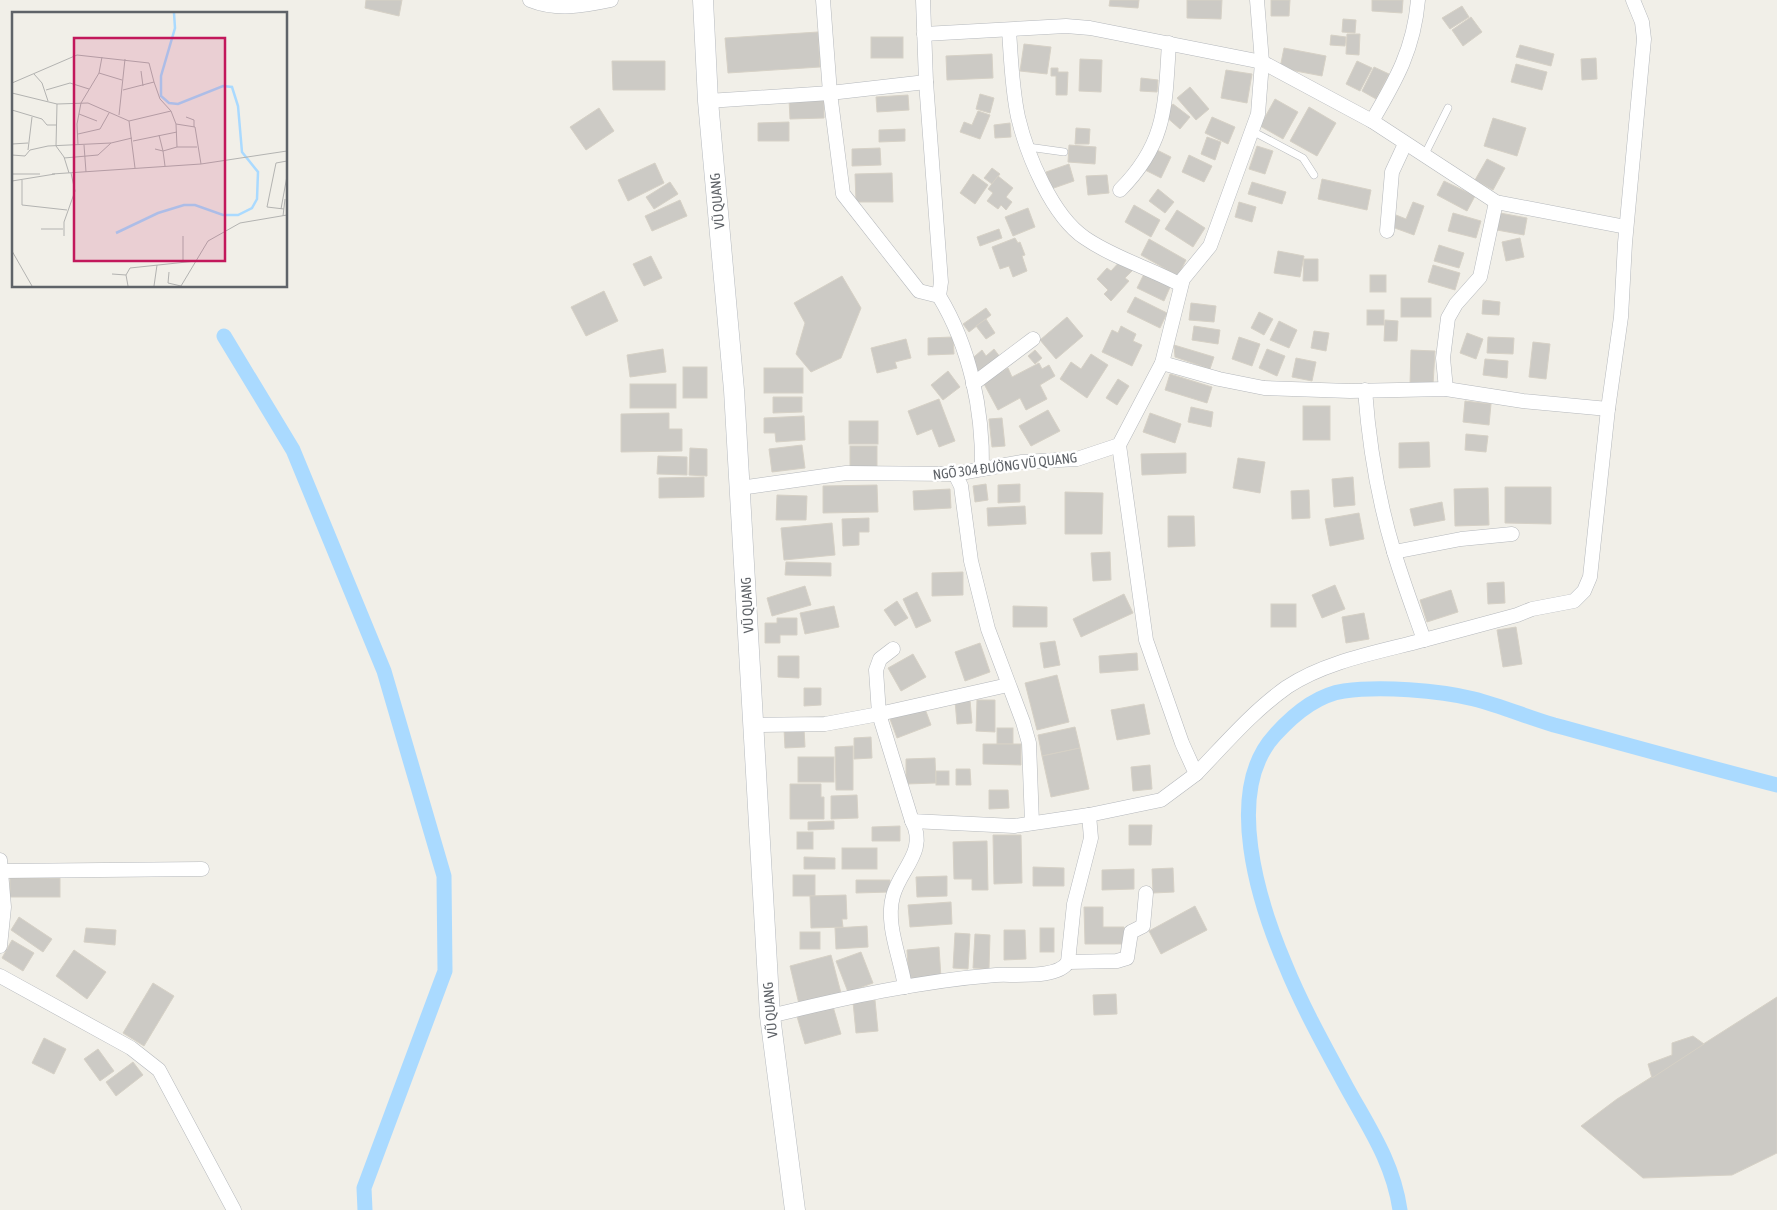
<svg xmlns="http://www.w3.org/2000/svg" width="1777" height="1210" font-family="'Asap Condensed',sans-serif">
  <rect width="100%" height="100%" fill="#f1efe8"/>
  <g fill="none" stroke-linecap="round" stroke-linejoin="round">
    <g stroke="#aadaff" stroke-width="15">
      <path d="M224,336L293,450L384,671L444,876L445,971L364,1188L365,1210"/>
      <path d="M1400,1210C1393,1162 1369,1128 1346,1086C1325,1047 1302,1006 1285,964C1259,903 1223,791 1275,735C1293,715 1316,695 1344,691C1380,686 1438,690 1474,699C1501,706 1527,717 1554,725C1628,745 1703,766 1777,785"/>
    </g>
  </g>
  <g fill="#cccac5" stroke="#d6d1c6">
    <path d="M366,0H402L399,16L365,8Z"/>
    <path d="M1110,0H1139L1138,8L1109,6Z"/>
    <path d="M1187,0H1222L1221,19L1187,18Z"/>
    <path d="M1271,0H1290L1289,16H1271Z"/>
    <path d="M1372,0H1403L1402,13L1372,11Z"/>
    <path d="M1462,6L1469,17L1450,29L1442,18Z"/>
    <path d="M1471,17L1482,32L1463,46L1452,30Z"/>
    <path d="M1343,19L1356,20L1355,33L1342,32Z"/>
    <path d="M818,32L820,67L728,73L725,38Z"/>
    <path d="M1347,34H1360L1359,55L1346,54Z"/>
    <path d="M1331,35L1346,37L1345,46L1330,45Z"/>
    <rect x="871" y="37" width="32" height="21"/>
    <path d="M1024,44L1051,47L1047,74L1020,71Z"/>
    <path d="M1520,45L1554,54L1551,66L1516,57Z"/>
    <path d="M1284,48L1326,56L1322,76L1280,68Z"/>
    <path d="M992,54L993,78L947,80L946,56Z"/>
    <path d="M1596,58L1597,79L1582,80L1581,59Z"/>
    <path d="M1080,59L1102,60L1101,92L1079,91Z"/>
    <path d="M612,61H665V90H613Z"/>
    <path d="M1357,61L1372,68L1360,91L1346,84Z"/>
    <path d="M1516,64L1547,72L1542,90L1511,82Z"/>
    <path d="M1374,67L1389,74L1376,99L1362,91Z"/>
    <path d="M1051,68H1058V72H1068L1067,95H1056V76H1051Z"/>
    <path d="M1226,70L1252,74L1247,103L1221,98Z"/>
    <path d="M1141,78L1158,80L1157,92L1140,91Z"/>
    <path d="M1190,87L1209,109L1196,120L1177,98Z"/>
    <path d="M980,94L994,98L990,113L976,109Z"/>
    <path d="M908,95L909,110L877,112L876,97Z"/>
    <path d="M789,99H824V118L790,119Z"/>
    <path d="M1275,99L1298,112L1283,139L1260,126Z"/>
    <path d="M1173,104L1190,117L1180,129L1164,115Z"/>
    <path d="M1309,107L1336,123L1317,156L1290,141Z"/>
    <path d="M599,108L614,131L586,150L570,127Z"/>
    <path d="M978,111L990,115L980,139L960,132L964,122L972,125Z"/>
    <path d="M1212,117L1235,127L1228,144L1205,133Z"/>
    <path d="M1493,118L1526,128L1517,156L1484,146Z"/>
    <path d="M789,122V141H758V123Z"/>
    <path d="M1010,123L1011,137L995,138L994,125Z"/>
    <path d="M1076,128L1090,129L1089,144H1075Z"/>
    <path d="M905,129V141L879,142V130Z"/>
    <path d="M1207,137L1221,142L1215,160L1201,154Z"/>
    <path d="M1069,145L1096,147L1095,164L1068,162Z"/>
    <path d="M1257,146L1273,151L1265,174L1249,169Z"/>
    <path d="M880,148L881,165L852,166V149Z"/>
    <path d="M1155,149L1171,157L1161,178L1145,170Z"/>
    <path d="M1189,155L1212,166L1204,182L1182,172Z"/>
    <path d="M1487,159L1505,168L1493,190L1475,180Z"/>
    <path d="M655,163L664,183L628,201L618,180Z"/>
    <path d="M1069,164L1074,181L1051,189L1046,172Z"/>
    <path d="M992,168L1000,174L992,184L984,178Z"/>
    <path d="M892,173L893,202H856L855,174Z"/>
    <path d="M973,174L988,185L975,204L960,193Z"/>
    <path d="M1107,175L1109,193L1088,195L1086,176Z"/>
    <path d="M998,176L1013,188L1006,197L1012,202L1006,210L1001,205L998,209L987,201L993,193L988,189Z"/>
    <path d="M1322,179L1371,190L1367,210L1318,199Z"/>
    <path d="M1444,181L1475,196L1467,211L1437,195Z"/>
    <path d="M670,182L678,194L654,209L646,197Z"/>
    <path d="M1252,182L1286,192L1282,204L1248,194Z"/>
    <path d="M1158,189L1174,202L1165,213L1149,201Z"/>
    <path d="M680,200L687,216L652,231L645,216Z"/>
    <path d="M1239,202L1256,207L1252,222L1235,217Z"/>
    <path d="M1413,202L1424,206L1414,235L1392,227L1396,215L1406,219Z"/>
    <path d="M1134,205L1160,220L1151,237L1125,222Z"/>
    <path d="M1028,208L1035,227L1013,236L1005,217Z"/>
    <path d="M1177,210L1205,228L1193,247L1165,229Z"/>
    <path d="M1453,213L1481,221L1476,238L1448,231Z"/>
    <path d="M1500,213L1527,218L1524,235L1497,230Z"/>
    <path d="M999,229L1002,238L980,246L977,237Z"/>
    <path d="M1015,238L1018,243L1020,242L1025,255L1022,256L1027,271L1013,277L1009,266L1000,269L992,247Z"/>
    <path d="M1520,238L1524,257L1506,261L1502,242Z"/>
    <path d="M1149,239L1186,260L1178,276L1141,255Z"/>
    <path d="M1439,245L1464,253L1459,268L1434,261Z"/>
    <path d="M1278,251L1304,256L1300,277L1274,273Z"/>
    <path d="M651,256L662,278L644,286L633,264Z"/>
    <path d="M1123,258L1134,269L1125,278L1129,281L1111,301L1104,294L1108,290L1097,279L1107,268L1111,271Z"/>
    <path d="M1304,259H1318V281H1303Z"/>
    <path d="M1433,265L1460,273L1455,290L1428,282Z"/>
    <path d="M1145,272L1171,285L1164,301L1137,288Z"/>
    <rect x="1370" y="275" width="16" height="17"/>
    <path d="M842,276L861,308L841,358L811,372L796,354L805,323L794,303Z"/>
    <path d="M604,291L618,321L586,336L571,307Z"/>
    <path d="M1135,297L1167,313L1160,328L1127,312Z"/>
    <rect x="1401" y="298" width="30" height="19"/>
    <path d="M1483,300L1500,302L1499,315L1482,314Z"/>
    <path d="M1191,303L1216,306L1214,322L1189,320Z"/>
    <path d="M986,308L991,315L969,332L963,324Z"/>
    <rect x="1367" y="310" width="17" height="15"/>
    <path d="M1259,312L1273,319L1264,335L1251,328Z"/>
    <path d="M1067,317L1083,336L1056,359L1040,340Z"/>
    <path d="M986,319L995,333L986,339L976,326Z"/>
    <path d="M1385,320L1398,321L1397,341H1384Z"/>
    <path d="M1279,321L1297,330L1289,348L1270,340Z"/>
    <path d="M1121,326L1136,334L1133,341L1142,345L1132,366L1102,352L1112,330L1118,333Z"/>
    <path d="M1194,326L1220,330L1218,344L1192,340Z"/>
    <path d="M1314,331L1329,333L1326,351L1311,348Z"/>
    <path d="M1467,333L1483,339L1476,359L1460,353Z"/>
    <path d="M953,337L954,354L928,355V338Z"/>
    <path d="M1239,337L1260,344L1252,366L1232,359Z"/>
    <path d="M1488,337L1514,338L1513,354L1487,353Z"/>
    <path d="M906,339L911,358L895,362L897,368L877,373L871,348Z"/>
    <path d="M1533,342L1550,344L1546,379L1529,377Z"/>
    <path d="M1174,345L1214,357L1210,369L1175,357Z"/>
    <path d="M663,349L666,372L630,377L627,355Z"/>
    <path d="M994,349L1000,357L980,378L968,362L982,350L986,356Z"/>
    <path d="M1267,349L1285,356L1277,376L1259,368Z"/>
    <path d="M1035,350L1042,358L1035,364L1028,356Z"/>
    <path d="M1411,350L1435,351L1433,385L1410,384Z"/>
    <path d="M1091,354L1108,365L1087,398L1060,379L1071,362L1081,369Z"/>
    <path d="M1296,358L1316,362L1312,381L1292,377Z"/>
    <path d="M1485,359L1508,361L1507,378L1483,375Z"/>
    <path d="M1039,363L1042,369L1049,365L1055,376L1040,385L1047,399L1026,410L1020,398L998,410L983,382L1008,368L1012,377Z"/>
    <rect x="683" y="367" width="24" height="31"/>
    <rect x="764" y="368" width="39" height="25"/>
    <path d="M948,371L960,387L943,400L931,385Z"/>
    <path d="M1170,374L1212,387L1207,403L1165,390Z"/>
    <path d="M1118,379L1129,386L1117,405L1106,398Z"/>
    <rect x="630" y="384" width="46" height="24"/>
    <path d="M773,397H802V412L773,413Z"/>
    <path d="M939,399L955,441L939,447L932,429L917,435L908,411Z"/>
    <path d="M1465,401L1491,404L1489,425L1463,422Z"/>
    <rect x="1303" y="406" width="27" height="34"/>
    <path d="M1191,407L1213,412L1211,427L1188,422Z"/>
    <path d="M1048,410L1060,431L1031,446L1019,426Z"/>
    <path d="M669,413V429H682V451L621,452V414Z"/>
    <path d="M1150,413L1181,424L1175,443L1143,432Z"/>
    <path d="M804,416L805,440L776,442L775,433H764V418Z"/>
    <path d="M1002,418L1005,446L992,447L989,419Z"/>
    <rect x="849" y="421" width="29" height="23"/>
    <path d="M1466,434L1488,436L1486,452L1465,450Z"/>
    <path d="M1429,442L1430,467L1399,468V443Z"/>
    <path d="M802,445L805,468L772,472L769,449Z"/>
    <rect x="850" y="446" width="27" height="22"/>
    <path d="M690,448L707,449V476L689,475Z"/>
    <path d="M1186,453V473L1142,475L1141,454Z"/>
    <path d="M658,456L687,457V475L657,474Z"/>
    <path d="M1238,458L1265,462L1260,493L1233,488Z"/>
    <path d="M704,477V497L659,498V478Z"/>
    <path d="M1353,477L1355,505L1334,507L1332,479Z"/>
    <path d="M986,484L988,500L975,502L973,486Z"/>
    <path d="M1020,484V502L998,503V485Z"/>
    <path d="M877,485L878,512L823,513V486Z"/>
    <path d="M1505,487H1551V524L1505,523Z"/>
    <path d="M1488,488L1489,525L1455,526L1454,489Z"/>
    <path d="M950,489L951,508L914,510L913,491Z"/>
    <path d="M1309,490L1310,518L1292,519L1291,491Z"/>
    <path d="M1065,492L1103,493L1102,534H1065Z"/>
    <path d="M777,495L807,496L806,520H776Z"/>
    <path d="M1442,502L1445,520L1414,526L1410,509Z"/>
    <path d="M1025,506L1026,524L988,526L987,508Z"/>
    <path d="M1359,513L1364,539L1330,546L1325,519Z"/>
    <path d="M1168,516H1194L1195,546L1168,547Z"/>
    <path d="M869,518V532H859V545L843,546L842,519Z"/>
    <path d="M832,523L835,555L784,560L781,528Z"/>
    <path d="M1110,552L1111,580L1093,581L1091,553Z"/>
    <path d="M786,562L831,563V576L785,575Z"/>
    <path d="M963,572V595L932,596V573Z"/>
    <path d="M1504,582L1505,603L1488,604L1487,583Z"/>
    <path d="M1335,585L1345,609L1322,618L1312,595Z"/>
    <path d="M805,586L811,605L772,616L767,598Z"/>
    <path d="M1451,590L1458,612L1427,622L1420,600Z"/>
    <path d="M917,592L931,621L916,628L903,599Z"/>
    <path d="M1124,594L1133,613L1081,637L1073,619Z"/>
    <path d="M897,601L908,618L895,626L884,610Z"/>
    <rect x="1271" y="604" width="25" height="23"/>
    <path d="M834,606L839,627L805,634L800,613Z"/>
    <path d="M1013,606L1047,607V627H1013Z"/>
    <path d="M1364,613L1369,639L1346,643L1342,617Z"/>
    <path d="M777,618H797V635H780V643H765V623H777Z"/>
    <path d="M1516,627L1522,664L1503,667L1497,630Z"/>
    <path d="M1055,641L1060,665L1044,668L1040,643Z"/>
    <path d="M980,643L990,672L965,681L955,652Z"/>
    <path d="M1137,653L1138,670L1100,673L1099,656Z"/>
    <path d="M913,654L926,677L901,691L888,668Z"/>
    <path d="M778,656H799V678L778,677Z"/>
    <path d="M1057,675L1069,722L1037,730L1025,683Z"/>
    <path d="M804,688H821V705L804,706Z"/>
    <path d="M970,700L972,723L957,724L955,701Z"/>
    <path d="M977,700H995V732L976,731Z"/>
    <path d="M1144,704L1150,734L1117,740L1111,710Z"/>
    <path d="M924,706L931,725L897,738L890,719Z"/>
    <path d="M1075,727L1080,748L1042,756L1038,735Z"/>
    <path d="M804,728L805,747L785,748L784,729Z"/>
    <rect x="997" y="728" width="16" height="16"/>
    <path d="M871,737L872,758L854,759V738Z"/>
    <path d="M983,744H1021V765L983,764Z"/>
    <path d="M853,746V790H836L835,747Z"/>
    <path d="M1080,748L1089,789L1051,797L1042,756Z"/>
    <rect x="798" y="757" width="36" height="25"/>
    <path d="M935,758L936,783L906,784V759Z"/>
    <path d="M1150,765L1152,789L1133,791L1131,767Z"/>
    <path d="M956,769H970L971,785H956Z"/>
    <rect x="936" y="771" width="13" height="14"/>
    <path d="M790,784H821V797H824V819H790Z"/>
    <path d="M989,790H1008L1009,808L989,809Z"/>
    <path d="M857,795L858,818L831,819V796Z"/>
    <path d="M834,821V829L808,830V822Z"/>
    <path d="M1129,825H1152L1151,845H1129Z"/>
    <path d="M900,826V841H872V827Z"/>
    <rect x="797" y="832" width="16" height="17"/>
    <path d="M993,835H1021L1022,883L994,884Z"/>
    <path d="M987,841L988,890H972V879H954L953,842Z"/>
    <rect x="842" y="848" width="35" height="21"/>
    <path d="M804,857L835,858V869H804Z"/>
    <path d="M1033,867L1064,868V886H1033Z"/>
    <path d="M1173,868L1174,892L1153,893L1152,869Z"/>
    <path d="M1134,869V889L1102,890V870Z"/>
    <rect x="793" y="875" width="22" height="21"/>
    <path d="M947,876V896L917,897L916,877Z"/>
    <rect x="10" y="878" width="50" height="19"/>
    <path d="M856,880H890V892L856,893Z"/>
    <path d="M846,895L847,919H842L843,927L811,928L810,896Z"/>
    <path d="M951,902L952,924L910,927L908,905Z"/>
    <path d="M1195,906L1207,930L1161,954L1149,931Z"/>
    <path d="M1084,907H1103V927H1124L1125,944H1085Z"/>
    <path d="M19,917L52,939L43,952L11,930Z"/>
    <path d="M867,926L868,947L836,949L835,928Z"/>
    <path d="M86,928L116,930L115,945L84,942Z"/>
    <rect x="1040" y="928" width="14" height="24"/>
    <path d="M1004,930H1025L1026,959L1004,960Z"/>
    <rect x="800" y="932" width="20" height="17"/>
    <path d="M955,933L970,934L968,969L953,968Z"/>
    <path d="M975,934L990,935L989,969L973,968Z"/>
    <path d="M12,940L34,953L23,971L2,958Z"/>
    <path d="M939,947L941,978L909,980L907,950Z"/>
    <path d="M74,950L106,972L87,999L56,976Z"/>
    <path d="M861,952L873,983L848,992L836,961Z"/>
    <path d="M831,955L841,993L799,1004L790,966Z"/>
    <path d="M153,983L174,996L144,1046L123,1033Z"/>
    <path d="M1116,994L1117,1014L1094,1015L1093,995Z"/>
    <path d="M1777,997V1153L1732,1175L1643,1178L1581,1126L1617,1099Z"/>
    <path d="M875,1000L878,1031L856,1033L853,1002Z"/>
    <path d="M832,1003L841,1034L805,1044L796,1013Z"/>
    <path d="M1693,1036L1704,1044L1652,1078L1648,1064L1672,1055V1043Z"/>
    <path d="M44,1038L66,1049L54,1074L32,1063Z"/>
    <path d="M98,1049L114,1071L100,1081L84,1059Z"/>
    <path d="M133,1062L143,1075L116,1096L106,1082Z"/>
  </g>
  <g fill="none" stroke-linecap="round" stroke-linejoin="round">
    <g stroke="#b5b8bc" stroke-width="8">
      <g id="service">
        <path d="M1252,131L1303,158L1314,175"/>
        <path d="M1028,147L1064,152"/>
        <path d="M1425,154L1448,108"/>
      </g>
    </g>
    <g stroke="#b5b8bc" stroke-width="15">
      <g id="minor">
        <path d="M530,0C557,11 583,6 611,0"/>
        <path d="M823,0L830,93L843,194L919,291L939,296L941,282L926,82L923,0"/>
        <path d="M1009,30C1011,59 1012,89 1018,117C1027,155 1052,216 1085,238C1114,258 1150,268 1181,285"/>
        <path d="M924,34L1066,26L1090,28L1262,62L1372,121L1496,202L1626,227"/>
        <path d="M708,101L830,93L926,82"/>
        <path d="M1372,121C1396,80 1414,49 1418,0"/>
        <path d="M1120,190C1167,143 1165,105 1169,43"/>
        <path d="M1387,231L1392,172L1405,144"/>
        <path d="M939,296C970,347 983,410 982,469"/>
        <path d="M1162,363L1219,379L1264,388L1350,391L1446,389L1523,401L1608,409"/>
        <path d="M973,384L1033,339"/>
        <path d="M1446,389L1443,358L1448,318L1456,304L1480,277L1496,202"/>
        <path d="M1365,390C1369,445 1378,499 1394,552C1403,582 1414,611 1424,640L1517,615L1532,609L1574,601L1584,591L1590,577L1608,409L1621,317L1625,243L1644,39L1642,22L1633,0"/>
        <path d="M955,474L961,486L971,561L988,629L1023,722L1029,743L1032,823"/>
        <path d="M740,488L846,473L955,474L1022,462L1077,459L1119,445"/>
        <path d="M1394,552L1461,539L1512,534"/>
        <path d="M893,649L880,659L876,670L879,714L1008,685"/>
        <path d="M753,725L825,724L879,714L912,821L1014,826L1089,815L1161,800L1196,774L1182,743L1146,640L1119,445L1162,363L1183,279L1210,246L1258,114L1262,62L1257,0"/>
        <path d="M1196,774C1225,744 1253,711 1287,687C1326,661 1379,652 1424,640"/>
        <path d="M0,860L4,907L0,946"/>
        <path d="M2,871L202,869"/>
        <path d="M1068,962L1117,961L1127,958L1131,932L1143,926L1146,893"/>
        <path d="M0,976L131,1048L159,1070L234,1210"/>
        <path d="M905,987C901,958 885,925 893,896C900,869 928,851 912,821"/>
        <path d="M770,1016C844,998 919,981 996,975C1014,974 1058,979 1068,962L1074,904L1091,838L1089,815"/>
      </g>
    </g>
    <g stroke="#b6babf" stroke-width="21">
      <path id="secondary" d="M703,0L708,101L734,390L770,1016L795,1210"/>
    </g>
    <use href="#service" stroke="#fff" stroke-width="7"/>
    <use href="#minor" stroke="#fff" stroke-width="14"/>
    <use href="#secondary" stroke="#fff" stroke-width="20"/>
  </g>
  <g text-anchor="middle" stroke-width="5" stroke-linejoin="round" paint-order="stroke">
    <g font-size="14" fill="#5f6368" stroke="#fff">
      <text transform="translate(717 201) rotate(-95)" y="5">VŨ QUANG</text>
      <text transform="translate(1005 466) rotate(-7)" y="5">NGÕ 304 ĐƯỜNG VŨ QUANG</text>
      <text transform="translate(747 605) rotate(-93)" y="5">VŨ QUANG</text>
      <text transform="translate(770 1010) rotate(-95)" y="5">VŨ QUANG</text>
    </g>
  </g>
  <g transform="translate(12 12)">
    <rect width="275" height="275" fill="#f1efe8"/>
    <path fill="none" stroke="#aadaff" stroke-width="2.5" d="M104,221L146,201L172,193H183L211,203H226L240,196L245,187L246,160L230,140L226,94L220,75L211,74L166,92L157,91L149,84V64L163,16L162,1"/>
    <path fill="none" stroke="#b3b3b1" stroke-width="1" d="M129,59L131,74M87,61L110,68M22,62L30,71L36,89M142,70L148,87L159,99M0,71L65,43L137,51L142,70L111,78M34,78L58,71L77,77M0,81L45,92M0,98L30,107L35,113H44M67,102L85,109M107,103L113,47M174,105L182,108V115M117,109L123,156M164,112L183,115L189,152M66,122L88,117L97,101M121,129L165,120M99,131L120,126M0,132L16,131M66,133L65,112L69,91L87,61L90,45M72,133L74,160M165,135H185M143,137L151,139L147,123M16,138L20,105M0,143L13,144L18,138L36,134L99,131L86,143L52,146M57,161L52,145L44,134L45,92L76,91L117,109L159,99L164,112L165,135L151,139L153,154M0,162H28M40,162L189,152L275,139M10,168V193L55,198M0,169L43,162M269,197L275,164M272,197L255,195L264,151L275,149M271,204L273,187M29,217H51M52,224V210L63,179L59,161M171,224V249M0,239L20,274M157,260L156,271L169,274M100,262L114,263L116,274M114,263L118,256L184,249M142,274L145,253M169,274L196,229L228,211L275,203"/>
    <path fill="#c2185b" fill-opacity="0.15" stroke="#c2185b" stroke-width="2.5" d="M62,26H213V249H62Z"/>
    <rect width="275" height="275" fill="none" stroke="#5f6368" stroke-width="2.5"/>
  </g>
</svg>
